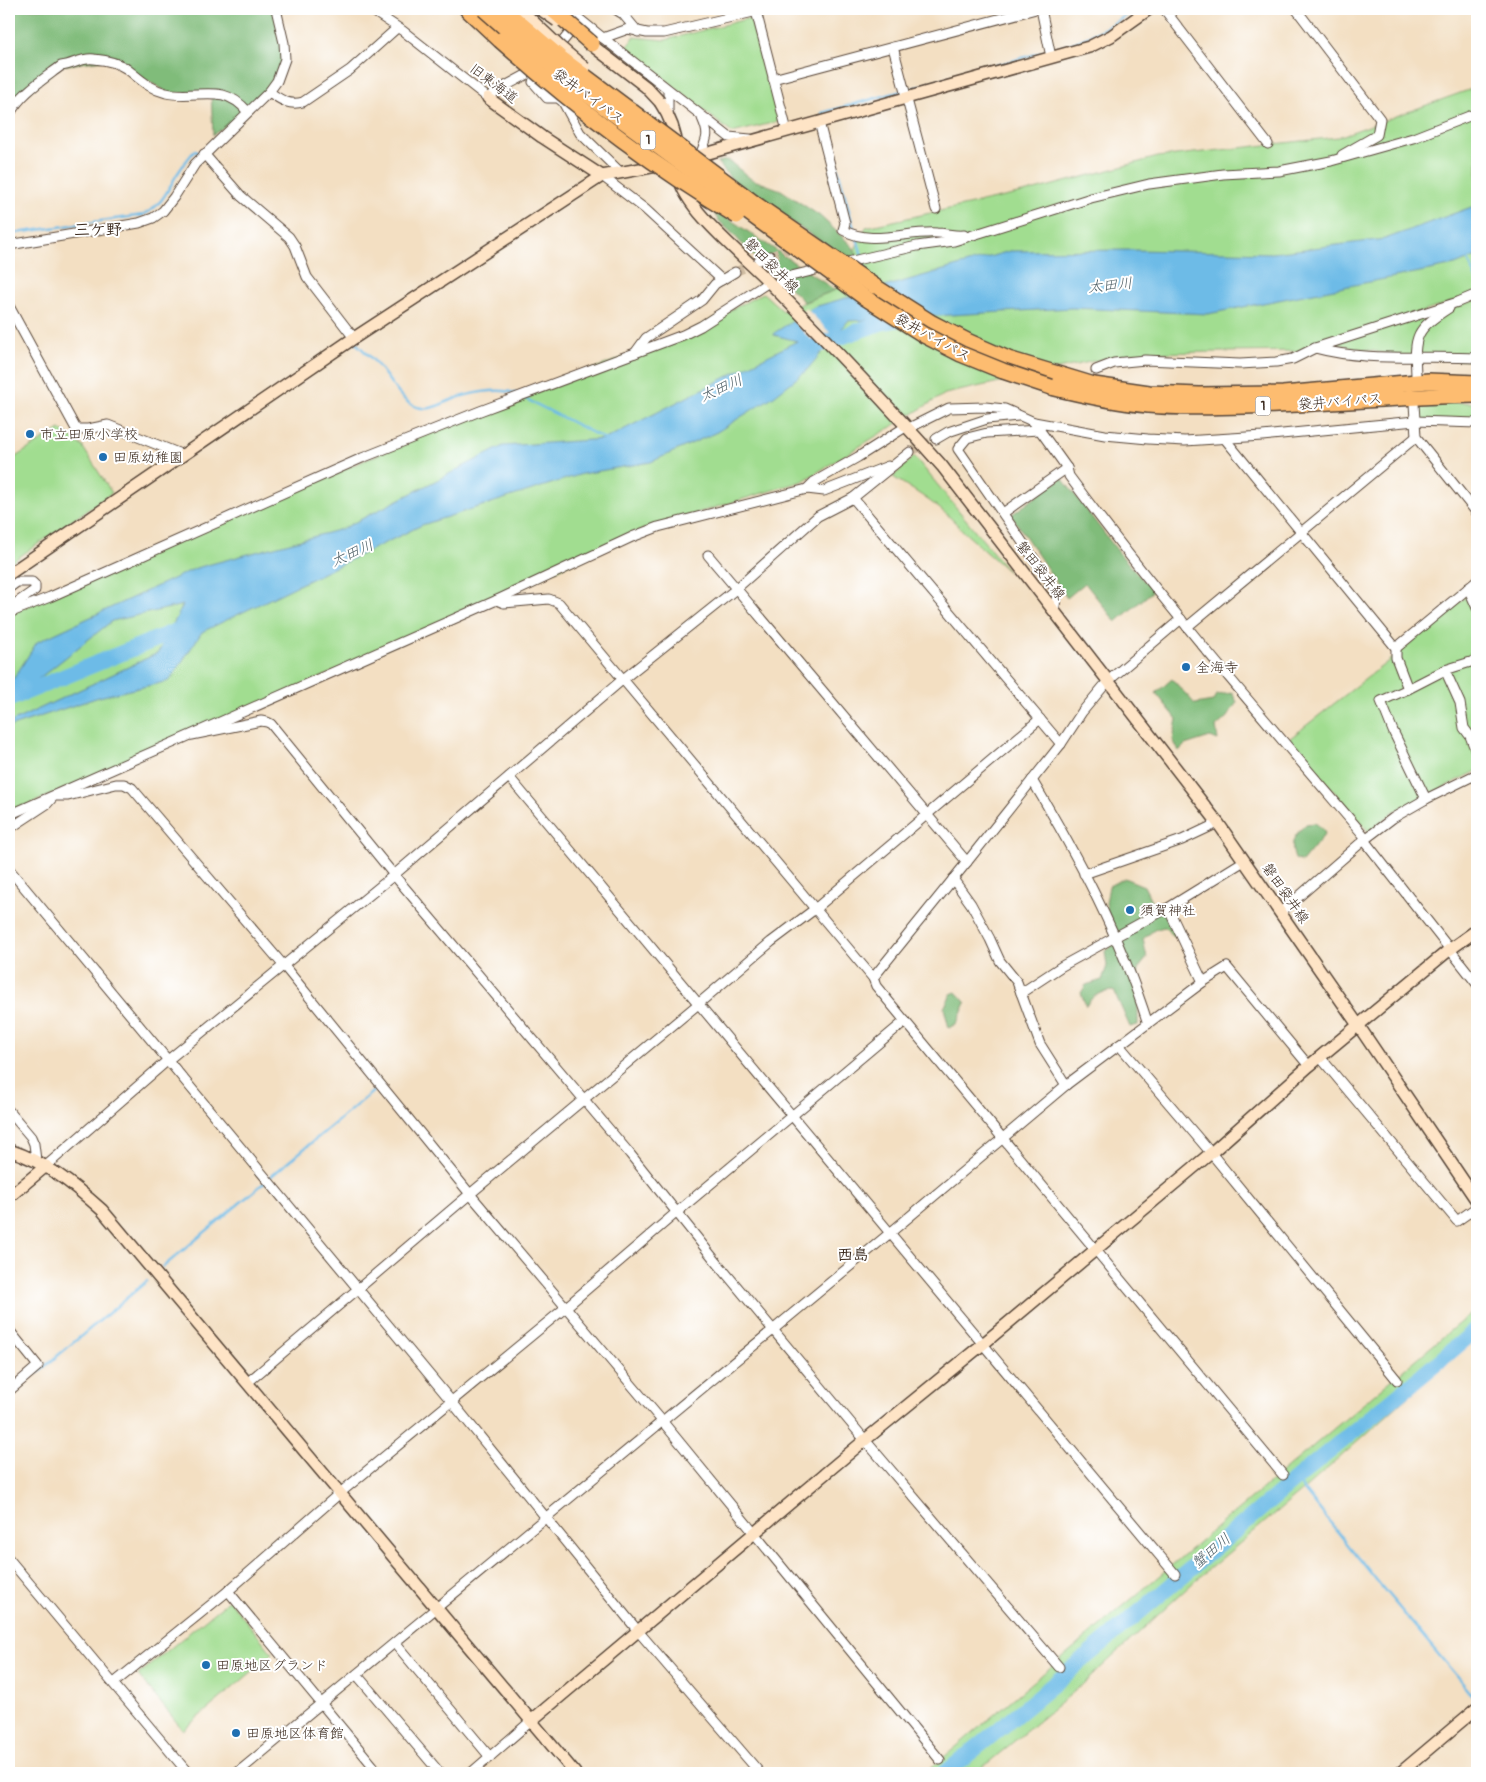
<svg xmlns="http://www.w3.org/2000/svg" width="1486" height="1782" font-family="Pangolin,'Klee One',sans-serif">
  <rect width="100%" height="100%" fill="#fff"/>
  <filter id="ink" filterUnits="userSpaceOnUse"><feTurbulence type="fractalNoise" baseFrequency=".02" numOctaves="2"/><feDisplacementMap in="SourceGraphic" scale="10" xChannelSelector="R" yChannelSelector="G"/><feConvolveMatrix kernelMatrix="1 2 1 2 8 2 1 2 1" color-interpolation-filters="sRGB"/></filter>
  <filter id="wash" filterUnits="userSpaceOnUse"><feTurbulence type="fractalNoise" baseFrequency=".0096" numOctaves="4" result="noise"/><feDisplacementMap in="SourceGraphic" scale="20" xChannelSelector="R" yChannelSelector="G"/><feGaussianBlur stdDeviation="1.12" result="paint"/><feColorMatrix in="noise" values="0 0 0 0 0 0 0 0 0 0 0 0 0 0 0 0 0 1.4 0 .05"/><feComposite in="paint" operator="in"/></filter>
  <g filter="url(#wash)">
    <rect width="100%" height="100%" fill="#f3dfc2"/>
    <g fill="#a1dd90" stroke="#6e8457">
      <path d="M750,18L780,121L732,133L626,48L634,37L665,40Z"/>
      <path d="M1477,87V293L1360,334L1477,300V361L1408,358L1333,343L1308,351L1130,353L945,394L803,481L644,529L414,637L9,813V614L465,417L683,335L763,293L783,311L835,290L866,227L1027,192L1158,157L1338,137Z"/>
      <path d="M1418,401L1477,403V423L1415,421Z"/>
      <path d="M60,429L82,446L112,493L9,564V461Z"/>
      <path d="M914,456L1009,572L964,532C945,509 918,493 893,477Z"/>
      <path d="M1477,587V771L1393,812L1369,832L1289,739L1391,659Z"/>
      <path d="M1477,1308V1335L1308,1486L1196,1580L1082,1685L989,1762L975,1773H925Z"/>
      <path d="M229,1600L273,1654L183,1730L138,1675Z"/>
    </g>
    <g fill="#80bc7a" stroke="#5e734c">
      <path d="M9,9H281L280,23L285,57L267,95L213,135L211,93H169L109,59L61,66L9,109Z"/>
      <path d="M728,160L751,179L781,190L820,216L853,247L859,259L842,255L739,188L717,162Z"/>
      <path d="M710,206L835,290L804,302L776,274L749,252L735,236L719,221Z"/>
      <path d="M1062,478L1120,554L1153,591L1116,622L1085,583L1067,598L1011,515Z"/>
      <path d="M1172,679L1195,704L1213,701L1217,695L1232,693L1237,702L1227,717L1216,727L1218,740L1210,737L1185,745L1179,751L1173,740L1177,719L1156,693Z"/>
      <path d="M1315,823L1323,829L1325,834L1302,862L1295,859C1289,842 1294,836 1306,824Z"/>
      <path d="M1124,878L1144,886L1151,900L1174,922L1179,933L1174,936L1164,927L1154,930L1143,939L1147,958L1138,969V1025L1130,1027L1114,991C1101,992 1093,994 1086,1006L1081,993L1086,985L1102,980L1107,966L1105,951L1113,945L1106,903L1109,886Z"/>
      <path d="M956,992L966,1003L957,1023L949,1028L944,1008L951,994Z"/>
    </g>
    <path fill="#6dbbe7" stroke="#547282" d="M1477,205V256L1455,265L1208,314L1072,308L848,321L806,371L774,396L717,432L651,462L582,474L422,525L202,632L169,681L99,697L9,727V723L158,653L183,605L112,621L9,702V680L14,678L37,642L196,568L342,529L503,446L605,439L797,341L774,335V333L814,307L1010,251L1134,250L1273,253L1385,239Z"/>
    <path fill="#f3dfc2" d="M806,308L836,339L824,353L791,319Z"/>
    <g fill="none" stroke-linecap="round" stroke-linejoin="round">
      <g stroke="#6dbbe7" stroke-width="2.5">
        <path d="M1052,50C1083,41 1109,28 1135,9"/>
        <path d="M907,90L1047,51"/>
        <path d="M824,117L822,113L902,91"/>
        <path d="M826,125L855,233"/>
        <path d="M207,163L240,202L264,221"/>
        <path d="M9,234L143,215C161,206 167,192 176,176C182,166 188,158 195,150L200,155"/>
        <path d="M857,238L867,274"/>
        <path d="M1467,257L1477,281"/>
        <path d="M355,342C363,350 372,358 379,367C389,379 398,397 412,405C426,412 436,407 449,401C466,394 499,386 517,394"/>
        <path d="M524,398L605,439"/>
        <path d="M269,1178L376,1089"/>
        <path d="M163,1267L265,1182"/>
        <path d="M37,1373L147,1281"/>
        <path d="M1296,1480L1386,1592L1475,1698"/>
      </g>
      <g stroke="#6dbbe7" stroke-width="16">
        <path d="M813,347L880,323L909,317"/>
        <path d="M9,699L186,627"/>
        <path d="M945,1773C1068,1675 1187,1571 1308,1469C1364,1422 1422,1377 1477,1329"/>
      </g>
    </g>
  </g>
  <g filter="url(#ink)">
    <g fill="none" stroke-linecap="round" stroke-linejoin="round">
      <g stroke="#cebba1" stroke-width="9" stroke-dasharray="9 4.5" stroke-linecap="butt">
        <path d="M770,256L797,246"/>
        <path d="M735,272L755,263"/>
        <path d="M910,452L936,439"/>
      </g>
      <g stroke="#574537" stroke-width="11">
        <g id="street">
          <path d="M370,9L403,31L488,98L496,91L537,69"/>
          <path d="M567,9L603,38L628,29L647,33H664L766,9"/>
          <path d="M615,9L623,14L638,32"/>
          <path d="M1041,9L1051,57"/>
          <path d="M1164,9L1268,144"/>
          <path d="M1296,9L1380,119L1377,135L1342,155"/>
          <path d="M756,11L787,131"/>
          <path d="M603,38L729,137L750,139"/>
          <path d="M893,47L936,209"/>
          <path d="M555,51L580,20"/>
          <path d="M539,68L533,82L547,98H558L563,102L580,133L620,172"/>
          <path d="M773,79L1036,9"/>
          <path d="M269,92C281,100 289,106 303,102L350,70L397,28"/>
          <path d="M668,114V90"/>
          <path d="M9,115C21,93 41,81 61,66C73,65 82,57 94,59C104,60 119,63 127,69C141,80 148,88 166,93C198,100 222,81 248,112"/>
          <path d="M819,122L845,223L843,230C871,246 906,231 937,233C946,233 955,236 964,235"/>
          <path d="M204,154L241,196L289,237L295,246L307,277L354,338"/>
          <path d="M700,155C707,138 710,136 702,118"/>
          <path d="M602,176L645,209L722,280"/>
          <path d="M9,245L139,223L153,218L163,211L174,197L195,164L269,92L277,81L285,59L284,43L276,9"/>
          <path d="M759,260L770,256"/>
          <path d="M839,264L917,246L954,241L1091,198L1149,184L1223,174L1279,171L1331,161L1413,138L1477,113"/>
          <path d="M774,288L787,277L824,268"/>
          <path d="M9,306L76,429H88L108,425L183,455"/>
          <path d="M1315,348C1365,362 1425,355 1477,358"/>
          <path d="M635,353L646,338L702,300L715,284L735,272"/>
          <path d="M1096,370L1114,363L1145,360L1240,364L1276,362L1293,359L1315,348L1458,302L1477,294"/>
          <path d="M1416,375C1414,335 1415,330 1449,308"/>
          <path d="M1414,403L1416,437L1477,513"/>
          <path d="M1034,422L1067,468L1069,476C1162,602 1265,720 1366,838"/>
          <path d="M909,428L949,408L985,407L1005,409L1034,422L1105,435L1148,439L1185,441L1262,436L1415,421L1477,423"/>
          <path d="M1039,430L987,433L967,438L958,449L1055,589L1057,595L1054,611"/>
          <path d="M936,439L948,432L987,419L1018,416"/>
          <path d="M1225,439L1396,648V658L1408,689L1445,670L1460,703L1464,728L1470,736L1477,754"/>
          <path d="M807,489L814,482L858,457L907,426"/>
          <path d="M853,498L1061,744"/>
          <path d="M1003,513L1067,468"/>
          <path d="M708,555L967,862"/>
          <path d="M9,588L17,582H32L35,585V590L9,608"/>
          <path d="M1468,588L1477,608"/>
          <path d="M497,600L504,603L549,599L559,603L873,978L876,986L905,1021L1283,1475"/>
          <path d="M9,613L50,597L362,458L480,411L683,335L701,326L769,282"/>
          <path d="M1187,627L1416,437"/>
          <path d="M1396,648L1477,581"/>
          <path d="M1445,670L1477,660"/>
          <path d="M1408,689L1381,701L1393,731L1426,799"/>
          <path d="M192,735L261,721L267,722L271,724L394,875L630,1154L714,1259L865,1440L1059,1667"/>
          <path d="M509,777C729,1044 953,1308 1175,1574"/>
          <path d="M1032,780C1078,857 1121,938 1148,1024"/>
          <path d="M9,815L497,600L632,537L658,527L807,489L824,491L888,466"/>
          <path d="M9,829L47,804L54,796H68L116,784H124L132,788L284,966L470,1194L663,1422L940,1760"/>
          <path d="M1364,840L1477,984"/>
          <path d="M9,869L452,1402L638,1631L760,1773"/>
          <path d="M1084,874L1182,840L1218,823"/>
          <path d="M953,879L971,904L990,939L1000,961L1017,982L1040,1044L1066,1085"/>
          <path d="M1168,908L1203,982"/>
          <path d="M1281,912L1364,840L1393,818L1426,799L1477,774"/>
          <path d="M873,978L967,862L1061,744L1082,712L1108,681L1181,619"/>
          <path d="M1021,993L1062,966L1168,908L1244,861"/>
          <path d="M1119,1045L1211,1153L1397,1380"/>
          <path d="M1320,1057L1457,1221L1477,1207"/>
          <path d="M9,1111L31,1137L34,1144L36,1160"/>
          <path d="M46,1166L168,1060L394,875L622,680L736,589L818,516L853,498L910,452"/>
          <path d="M9,1330L38,1366L9,1391"/>
          <path d="M247,1383L470,1194L697,1005L771,942L815,909L1040,719"/>
          <path d="M9,1559L188,1773"/>
          <path d="M228,1591L379,1773"/>
          <path d="M395,1643L490,1757"/>
          <path d="M357,1675L440,1773"/>
          <path d="M114,1683L228,1591L340,1493L565,1308L677,1212L905,1021"/>
          <path d="M237,1773L890,1233L1066,1085L1203,982L1227,967L1309,1066"/>
          <path d="M471,1773L531,1721"/>
        </g>
      </g>
      <g stroke="#574537" stroke-width="14">
        <g id="secondary">
          <path d="M488,98L542,137L602,176"/>
          <path d="M660,102C670,117 676,131 677,149"/>
          <path d="M687,159L1089,47L1111,36L1149,9"/>
          <path d="M679,177C685,210 745,257 769,282C828,342 886,403 942,466L1218,823L1358,1025L1477,1201"/>
          <path d="M9,574L354,338L602,176L662,165"/>
          <path d="M9,1150C46,1162 73,1184 102,1210L575,1773"/>
          <path d="M9,1197L46,1166"/>
          <path d="M531,1721L865,1440L983,1344L1211,1153L1309,1066L1449,950L1477,930"/>
          <path d="M1400,1773L1477,1708"/>
        </g>
      </g>
      <g stroke="#574537" stroke-width="18">
        <g id="highway">
          <path d="M467,9L500,40"/>
          <path d="M874,286L932,323L969,342L1008,359L1094,385L1149,393L1199,395L1283,394L1428,381L1477,383"/>
          <path d="M1051,387C1083,395 1115,402 1148,405C1180,408 1213,407 1246,406C1323,404 1400,396 1477,395"/>
        </g>
      </g>
      <use href="#street" stroke="#fff" stroke-width="9"/>
      <use href="#secondary" stroke="#fee4c6" stroke-width="11"/>
      <use href="#highway" stroke="#fdbc70" stroke-width="15"/>
      <g stroke="#574537" stroke-width="14" stroke-linecap="butt">
        <g id="secondary-bridge">
          <path d="M520,9L560,47L585,68"/>
          <path d="M540,9L557,21"/>
          <path d="M585,40L646,87L660,102"/>
        </g>
      </g>
      <g stroke="#574537" stroke-width="18" stroke-linecap="butt">
        <g id="highway-bridge">
          <path d="M484,9L551,68L864,297L924,335L961,354L1003,371L1051,387"/>
          <path d="M503,9L559,57L758,206L874,286"/>
          <path d="M552,9L592,44"/>
          <path d="M500,40C573,105 653,166 737,216"/>
        </g>
      </g>
      <use href="#secondary-bridge" stroke="#fee4c6" stroke-width="11"/>
      <use href="#highway-bridge" stroke="#fdbc70" stroke-width="15"/>
    </g>
  </g>
  <g fill="#1f6fb2" stroke="#fff" stroke-width="2">
    <circle cx="30" cy="434" r="5"/>
    <circle cx="103" cy="457" r="5"/>
    <circle cx="1186" cy="667" r="5"/>
    <circle cx="1130" cy="910" r="5"/>
    <circle cx="206" cy="1665" r="5"/>
    <circle cx="236" cy="1733" r="5"/>
  </g>
  <g text-anchor="middle" stroke-width="4" stroke-linejoin="round" paint-order="stroke">
    <g fill="#fff" stroke="#766a62" stroke-width="1">
      <rect x="640.5" y="130.5" width="15" height="19" rx="4"/>
      <rect x="1255.5" y="396.5" width="15" height="19" rx="4"/>
    </g>
    <g font-size="12" font-weight="bold" fill="#3b2a1e">
      <text x="648" y="144">1</text>
      <text x="1263" y="410">1</text>
    </g>
    <g font-size="14" fill="#3b2a1e" stroke="#fff">
      <text transform="translate(494 83) rotate(37)" y="5">旧東海道</text>
      <text transform="translate(589 96) rotate(36)" y="5">袋井バイパス</text>
      <text transform="translate(772 265) rotate(45)" y="5">磐田袋井線</text>
      <text transform="translate(933 337) rotate(29)" y="5">袋井バイパス</text>
      <text transform="translate(1340 401) rotate(-4)" y="5">袋井バイパス</text>
      <text transform="translate(1041 570) rotate(52)" y="5">磐田袋井線</text>
      <text transform="translate(1286 893) rotate(55)" y="5">磐田袋井線</text>
    </g>
    <g font-size="14" fill="#3b2a1e" stroke="#fff" text-anchor="start">
      <text x="40" y="439">市立田原小学校</text>
      <text x="113" y="462">田原幼稚園</text>
      <text x="1196" y="672">全海寺</text>
      <text x="1140" y="915">須賀神社</text>
      <text x="216" y="1670">田原地区グランド</text>
      <text x="246" y="1738">田原地区体育館</text>
    </g>
    <g font-size="15" font-style="italic" fill="#4c5d64" stroke="#fff">
      <text transform="translate(1110 285) rotate(-6)" y="5">太田川</text>
      <text transform="translate(721 388) rotate(-24)" y="5">太田川</text>
      <text transform="translate(352 553) rotate(-24)" y="5">太田川</text>
      <text transform="translate(1211 1551) rotate(-40)" y="5">蟹田川</text>
    </g>
    <g font-size="16" font-weight="bold" fill="#3b2a1e" stroke="#fff">
      <text x="98" y="235">三ケ野</text>
      <text x="853" y="1260">西島</text>
    </g>
  </g>
  <rect width="1486" height="1782" fill="none" stroke="#fff" stroke-width="30"/>
</svg>
